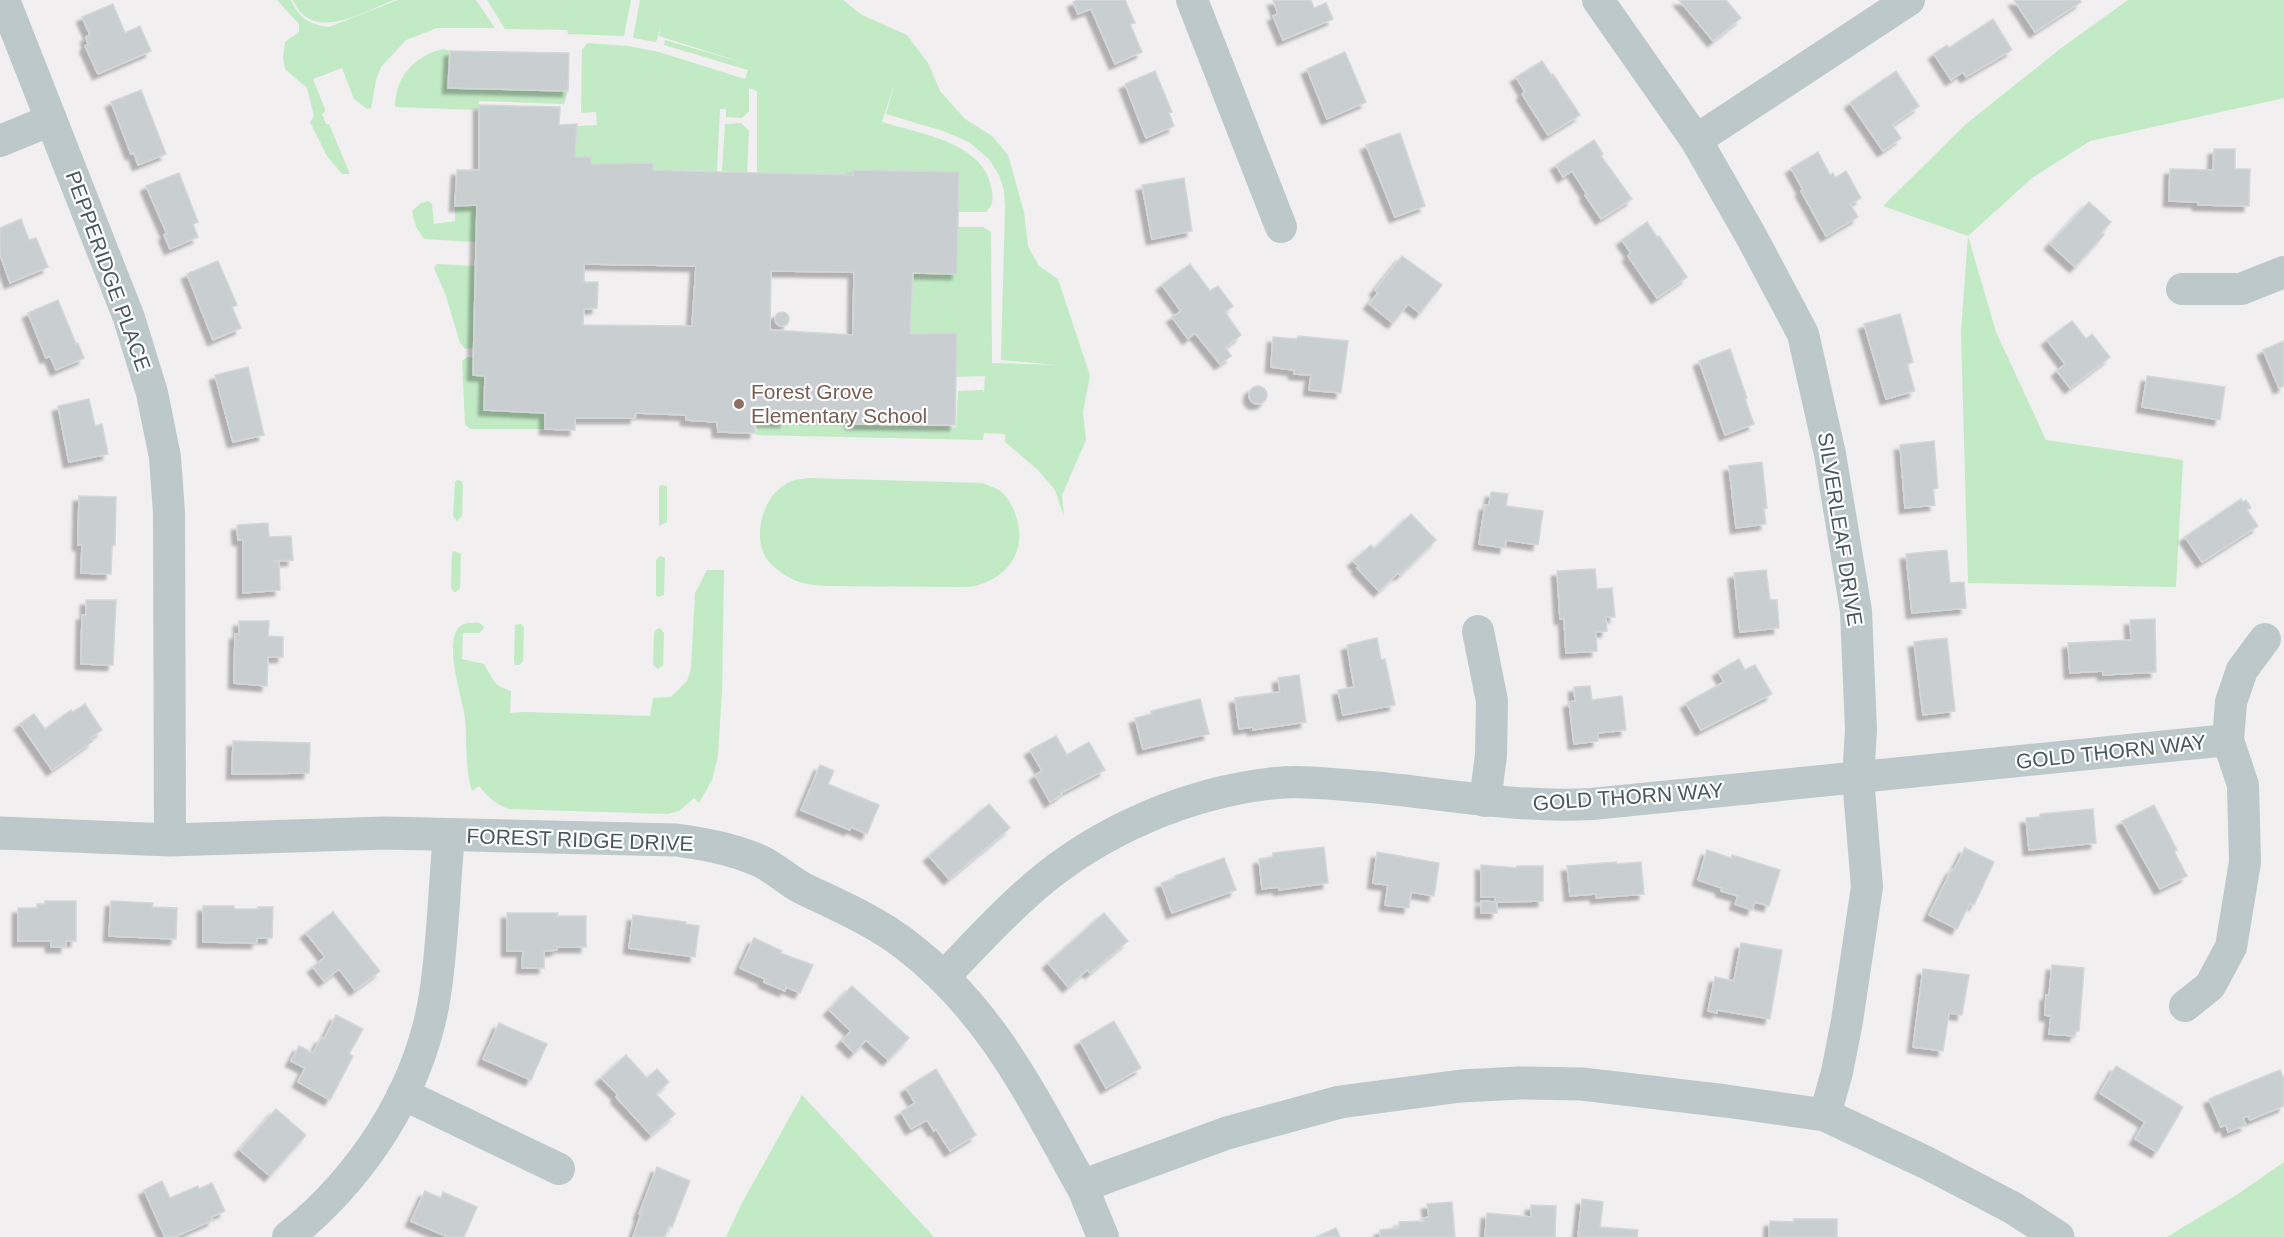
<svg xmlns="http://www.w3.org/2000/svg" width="2284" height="1237" font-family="Helvetica,sans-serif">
  <defs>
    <filter id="shadow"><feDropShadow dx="-5.5" dy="5.5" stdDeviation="1.5" flood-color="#0004"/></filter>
  </defs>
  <rect width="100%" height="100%" fill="#f1eff0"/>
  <g fill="#c2eac5">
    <path d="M277,0H291C298,17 310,25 329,27L398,0H476L495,28H437L406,40L381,67L376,80L371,108L367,109L354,99L342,68L313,79L325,109V112L322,114L326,124H329L350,174H342L327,156L310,122L314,116L307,88L285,69L283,58L285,42L299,32V24Z"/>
    <path d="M293,0H394C363,12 312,44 293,0Z"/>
    <path d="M487,0H631L624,36L568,34L567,30L505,29Z"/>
    <path d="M640,0H843L862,15L907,35L928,63L940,91L965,119L992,136L1008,155L1024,212L1028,246L1039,266L1058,279L1090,376L1083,412L1086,440L1062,495L1064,517L1055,490L1038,470L1005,442V434L984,433L983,440L756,435L757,424H786L787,419H850V425L956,427L958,391L983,390L984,393L985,376L955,377L910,334L913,273L957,274L958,227H983L991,232L992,363L1057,365L1001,360L1005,208L1004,190L999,175L989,159L969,142L943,131L886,114L896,79L882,122C920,134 986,142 992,191C993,201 993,205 986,212H958V172L854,170L853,175L757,173V91L749,88V111L742,118L726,117V109H720L717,171L653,170V163L591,164V157H575L577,126L597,125L596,112L581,113L582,50L587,43L628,46L659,52L745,79L748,70L664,45L665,40L744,63L659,36L661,26L656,42L633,38Z"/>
    <path d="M2128,0H2284V98L2090,141L2032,178L1968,236L1996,332L2046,440L2183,460L2176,587L1968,583L1961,332L1968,236L1883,206L1965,125L2060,49Z"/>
    <path d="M443,49L450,51L449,88L568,91L564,104L479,101V110L395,107C395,77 414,56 443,49Z"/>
    <path d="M741,123L749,131L747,173L722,171L725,124Z"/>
    <path d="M428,201L432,204L434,224L455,221V206L477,205L476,242L424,239L416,227L412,211L421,203Z"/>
    <path d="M437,264L475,266L473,348L465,349L460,343L446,296L434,268Z"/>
    <path d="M467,357L473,358V375L485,376L545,413V429H470L465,424L462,361Z"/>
    <path d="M810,478L981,483C987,485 994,487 999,490C1007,495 1013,507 1016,516C1028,553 1006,580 970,587L826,586C818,585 810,585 803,583C790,580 772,568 765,556C752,532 765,491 792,481C797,479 804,479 810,478Z"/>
    <path d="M457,480L462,481L463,485L462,516L457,521L453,516L455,482Z"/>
    <path d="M661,485L667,486V522L659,526V487Z"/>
    <path d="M454,551L461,554L460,588L456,592H454L451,587L452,553Z"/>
    <path d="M660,556L665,558L664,595L658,597L656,595V560Z"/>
    <path d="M707,570H724L722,691L718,756L712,780L699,803L694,798L679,811L668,814L509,809C495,804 488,797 479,786L472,791C467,775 467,761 466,744C466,734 466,722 464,712C461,693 438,625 469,623C476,623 481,621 484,628L479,633H463L462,659L484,664C494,680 492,685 511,691L510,713L524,712L650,716L653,698L671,697L687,681L691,669L695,593Z"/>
    <path d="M521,624L524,628L523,661L520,665H515L514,661L515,625Z"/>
    <path d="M660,628L664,633L663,665L658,669L653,665L654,633L657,629Z"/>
    <path d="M802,1095L934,1237H726L741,1205Z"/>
    <path d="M2284,1162V1237H2167L2238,1194Z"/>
  </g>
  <g fill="#c9ced0" stroke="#d4d7da" stroke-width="1.5" fill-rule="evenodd" filter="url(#shadow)">
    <path d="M1078,0H1125L1135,23L1130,24L1142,52L1115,64L1091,9L1078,14L1073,2Z"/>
    <path d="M1273,0H1311L1314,8L1326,3L1333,19L1283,40L1273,16L1278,14Z"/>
    <path d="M1679,0H1726L1741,18L1713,41Z"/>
    <path d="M2014,0H2080L2081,2L2035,32Z"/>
    <path d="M113,4L125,33L140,26L151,51L98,74L85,46L88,44L86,37L90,35L82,17Z"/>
    <path d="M1993,19L2012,50L1966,77L1963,72L1951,80L1934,54L1947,45L1949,48Z"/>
    <path d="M450,51L569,53L568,91L448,88Z"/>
    <path d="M1345,52L1366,102L1327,119L1307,69Z"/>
    <path d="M1542,61L1551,75L1553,74L1580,115L1548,135L1522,94L1525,92L1516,77Z"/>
    <path d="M1155,71L1172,112L1169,113L1174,126L1146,138L1125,84Z"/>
    <path d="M1896,71L1919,106L1892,125L1901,138L1883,151L1850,103Z"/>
    <path d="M141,90L166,154L138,165L134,153L131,154L111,102Z"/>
    <path d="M479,105L560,107L559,125L577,124L575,157H591V164L653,163V170L757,173L853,175V170L959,172L957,274L913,273L910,334L957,333L955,425L851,424V418L785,417V422L755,421V433L718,432L717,422L686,420V415L636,413L635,418H575V430L545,429V413L484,410L485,376L473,375L477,205L455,206L457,170H479ZM584,264L696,266L692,326L583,325L584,309L597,308L598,282H584ZM771,271L854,272L853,335L770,330Z"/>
    <path d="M1400,133L1425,206L1395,217L1366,145Z"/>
    <path d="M1594,140L1603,154L1601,156L1632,199L1601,219L1585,195L1587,194L1572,171L1563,177L1556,165Z"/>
    <path d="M2214,149H2235V169H2250L2249,206L2198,205V202L2169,201L2170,169L2213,170Z"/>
    <path d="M1818,152L1830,175L1833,173L1835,178L1846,171L1861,198L1850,204L1858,217L1826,236L1801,191L1803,190L1791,168Z"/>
    <path d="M179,173L198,222L193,224L198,237L170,249L164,235L167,234L146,186Z"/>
    <path d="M1184,178L1192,231L1152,239L1142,185Z"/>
    <path d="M2089,202L2111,222L2101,233L2104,235L2075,267L2050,244Z"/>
    <path d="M21,219L29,240L36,238L48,267L10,283L0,254V228Z"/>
    <path d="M1647,222L1657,237L1659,236L1687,277L1657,298L1628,256L1631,253L1622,240Z"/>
    <path d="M1402,256L1442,285L1420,313L1408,304L1393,323L1369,304L1378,293L1375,290Z"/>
    <path d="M218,261L237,305L232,307L241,328L213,340L187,274Z"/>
    <path d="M1190,264L1210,291L1218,286L1233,306L1225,312L1241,335L1225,347L1231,356L1220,364L1195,333L1188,339L1172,317L1181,311L1162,285Z"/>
    <path d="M58,300L76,344L78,343L84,358L56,370L50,356L46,358L28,313Z"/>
    <circle cx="782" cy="319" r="7"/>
    <path d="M1900,314L1913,362L1907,364L1915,391L1886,399L1864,324Z"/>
    <path d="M2072,321L2086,339L2092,334L2110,357L2070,388L2057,371L2065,364L2047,340Z"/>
    <path d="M1298,336L1348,341L1341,393L1309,390L1311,375L1294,374V370L1271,367L1273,337L1297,339Z"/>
    <path d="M2284,341V386L2279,388L2263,350Z"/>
    <path d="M1730,349L1747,398L1745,399L1754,424L1725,435L1699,361Z"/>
    <path d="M248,367L264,435L233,442L215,375Z"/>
    <path d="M2147,376L2225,387L2220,420L2142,407Z"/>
    <circle cx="1258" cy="395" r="9"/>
    <path d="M89,399L95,426L102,424L108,454L69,462L58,406Z"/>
    <path d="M1934,441L1938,488L1933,489L1935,505L1905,508L1900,445Z"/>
    <path d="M1762,462L1767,508L1764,509L1766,524L1736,528L1729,466Z"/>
    <path d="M1491,492L1508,494L1506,506L1543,511L1538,545L1506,540L1505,548L1479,544L1485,505H1489Z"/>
    <path d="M79,496L116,497L115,545L112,546L111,574L81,573L82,545H78Z"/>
    <path d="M2241,499L2243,502L2246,500L2251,508L2247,510L2258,526L2202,562L2185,537Z"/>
    <path d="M1411,514L1436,540L1400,575L1398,573L1379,591L1357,568L1359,567L1353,561L1371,545L1374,549Z"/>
    <path d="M268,523L269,537L291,536L293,560L274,561L279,562L280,590L243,593V540H238L237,525Z"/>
    <path d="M1947,550L1950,583L1964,582L1966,608L1912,613L1906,554Z"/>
    <path d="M1595,569L1597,589L1612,588L1615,617H1606L1607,631L1596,632L1597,651L1566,653L1564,618L1560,619L1557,571Z"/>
    <path d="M1766,570L1770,600H1777L1779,628L1740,632L1734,573Z"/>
    <path d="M86,600H116L113,665L81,664L82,615H86Z"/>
    <path d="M2155,619L2156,672L2103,675V671L2070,673L2068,643L2131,640L2130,620Z"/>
    <path d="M239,621H269L268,636L283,637V657H268L267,686L234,683L235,634H239Z"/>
    <path d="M1377,638L1381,660L1385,659L1395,705L1343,715L1338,690L1354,687L1347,645Z"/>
    <path d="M1947,638L1955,711L1923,715L1914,642Z"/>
    <path d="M1739,659L1745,670L1755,665L1772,694L1701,730L1686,703L1724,682L1718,671Z"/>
    <path d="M1299,675L1306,722L1253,730V727L1239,729L1235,698L1280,692L1278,678Z"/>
    <path d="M1590,686L1592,700L1622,696L1626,730L1598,733V741L1574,744L1569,702L1575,701L1574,687Z"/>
    <path d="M1200,699L1209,734L1143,749L1135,718L1152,714L1151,711Z"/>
    <path d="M85,704L102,730L90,738L93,741L52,770L20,724L34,714L45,729L71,710L73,712Z"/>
    <path d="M1056,736L1067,755L1089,742L1105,770L1061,793L1062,794L1050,802L1035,775L1042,771L1030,750Z"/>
    <path d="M233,741L310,743L309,773L232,774Z"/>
    <path d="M820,765L834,771L828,784L879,805L867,834L851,827L850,830L801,810Z"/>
    <path d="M989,804L1010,828L949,879L929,856Z"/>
    <path d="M2154,805L2177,850L2174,851L2187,876L2160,889L2122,821Z"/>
    <path d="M2093,809L2096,843L2029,850L2026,818L2040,817V814Z"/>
    <path d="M1324,847L1328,883L1279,890L1278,887L1262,889L1259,859L1273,857V853Z"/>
    <path d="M1965,848L1994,862L1974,905L1970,903L1957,929L1929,915L1952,869L1954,870Z"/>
    <path d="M1707,850L1731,858L1732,855L1780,870L1769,906L1755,902L1752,910L1735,904L1738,896L1721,891L1722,888L1698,880Z"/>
    <path d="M1377,852L1439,863L1434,896L1411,892L1409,908L1385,905L1388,885L1373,883Z"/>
    <path d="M1224,858L1236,890L1172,913L1161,883L1176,878L1175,876Z"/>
    <path d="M1616,862V864L1641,862L1644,894L1596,898V894L1570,896L1567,866Z"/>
    <path d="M1481,865L1517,868V866H1543V901L1497,902V913H1481V901L1495,902V897H1481Z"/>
    <path d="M45,901H76V941H66V947H51V941H18V908H37V904H45Z"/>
    <path d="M111,901L153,903L152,907L177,908L176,939L109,936Z"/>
    <path d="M203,906H234V909H258V907H273L272,938H257V943L203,942Z"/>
    <path d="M333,912L380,971L355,990L339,969L324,981L313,967L325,957L306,933Z"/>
    <path d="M507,913H558L557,916H586V947H557V950L544,951V968H522L523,951H507Z"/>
    <path d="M1104,913L1128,941L1090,973L1087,970L1068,987L1048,963Z"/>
    <path d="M633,915L686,922L685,924L699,926L695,957L629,948Z"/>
    <path d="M754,938L782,951L780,953L813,965L800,993L786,987L785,991L764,982L765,979L740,968Z"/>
    <path d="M1741,943L1782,950L1770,1019L1717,1010V1013L1708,1011L1715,977L1734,981Z"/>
    <path d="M2052,965L2084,968L2079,1031H2076L2075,1036L2049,1034L2051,1016L2045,1015L2046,995H2049Z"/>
    <path d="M1923,969L1969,975L1962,1015L1949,1013L1943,1051L1913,1047Z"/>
    <path d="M852,986L909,1038L888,1060L866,1040L854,1053L842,1041L851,1031L829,1010Z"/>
    <path d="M336,1015L363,1029L349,1054L353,1056L330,1100L298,1082L305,1068L291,1061L299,1046L313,1053L321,1038L324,1039Z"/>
    <path d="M1114,1021L1141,1068L1106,1088L1080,1041Z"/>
    <path d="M499,1023L547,1044L531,1080L483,1059Z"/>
    <path d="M626,1055L647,1078L657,1069L669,1082L656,1094L675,1114L651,1135L616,1097L618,1095L601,1078Z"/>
    <path d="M2116,1066L2183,1107L2157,1152L2135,1139L2145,1122L2100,1093Z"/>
    <path d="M936,1069L976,1135L950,1151L936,1129L934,1131L927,1120L911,1129L901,1112L915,1103L906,1088Z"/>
    <path d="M2280,1070L2284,1079V1106L2250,1120L2248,1116L2243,1118L2246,1125L2228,1132L2226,1125L2221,1127L2209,1099Z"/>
    <path d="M276,1109L306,1135L270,1176L240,1150Z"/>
    <path d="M657,1167L690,1181L672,1227L669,1226L665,1237H633L641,1214H639Z"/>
    <path d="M162,1181L170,1198L198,1186L199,1189L212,1183L225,1211L211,1217L213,1220L175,1237H165L144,1190Z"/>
    <path d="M425,1191L441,1198L443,1192L477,1207L464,1237H448L411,1221Z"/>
    <path d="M1582,1199L1603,1202L1600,1227L1638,1230L1637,1237H1578Z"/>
    <path d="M1452,1202L1455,1237H1380V1230L1399,1228V1222L1424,1221L1423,1218L1429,1217L1427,1204Z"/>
    <path d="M1531,1205L1556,1206L1555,1237H1485L1487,1213L1531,1217Z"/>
    <path d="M1794,1219H1837V1237H1769L1770,1221L1794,1222Z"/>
    <path d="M1336,1228L1340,1237H1316Z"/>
  </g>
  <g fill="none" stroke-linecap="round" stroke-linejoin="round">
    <g stroke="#bcc8ca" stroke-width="32">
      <path d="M4,0L129,318L152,393L165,457L169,513L170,840"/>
      <path d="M1192,0L1281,227"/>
      <path d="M1598,0L1696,140L1751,236L1803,334L1830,454L1856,611L1861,730L1858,778L1867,887L1847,1021L1837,1072L1825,1115"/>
      <path d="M1696,140L1909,0"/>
      <path d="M0,141L51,120"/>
      <path d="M2182,289H2241L2284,272"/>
      <path d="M1478,631L1492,701L1491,755L1485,801"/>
      <path d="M944,977C973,946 1002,915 1034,887C1100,830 1189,792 1276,783C1307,780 1340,785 1371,787C1447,794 1516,808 1592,804L2228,740"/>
      <path d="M2185,1006L2210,986L2231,947L2245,862L2243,785L2228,740L2231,702L2242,670L2265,639"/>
      <path d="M403,1094L559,1169"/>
      <path d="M1082,1186L1103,1237"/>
      <path d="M288,1237C363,1177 420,1090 435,995C443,942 444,888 449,835"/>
    </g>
    <path stroke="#bcc8ca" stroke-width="33" d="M0,833L170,840L385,833L676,840C705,844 733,849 760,861C775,868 787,880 802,888C837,905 875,921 906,945C991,1010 1031,1095 1082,1186L1227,1133L1340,1102L1461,1086L1520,1083L1582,1084L1726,1101L1825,1115L1927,1163L2013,1208L2058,1237"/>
  </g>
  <circle fill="#8d6e63" stroke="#fff" stroke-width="2" cx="739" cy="404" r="6"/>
  <g text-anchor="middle" stroke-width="4.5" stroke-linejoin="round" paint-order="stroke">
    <g font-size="21" fill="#49585a" stroke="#fff">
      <text transform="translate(108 271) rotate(70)" y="7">PEPPERIDGE PLACE</text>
      <text transform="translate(1840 529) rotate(81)" y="7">SILVERLEAF DRIVE</text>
      <text transform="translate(2111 752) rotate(-6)" y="7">GOLD THORN WAY</text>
      <text transform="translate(1628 797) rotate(-4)" y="7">GOLD THORN WAY</text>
      <text transform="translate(580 840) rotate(2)" y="7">FOREST RIDGE DRIVE</text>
    </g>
    <g font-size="21" fill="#785e54" stroke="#fff" text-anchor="start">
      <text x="751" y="399">Forest Grove<tspan x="751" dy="24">Elementary School</tspan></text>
    </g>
  </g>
</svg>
